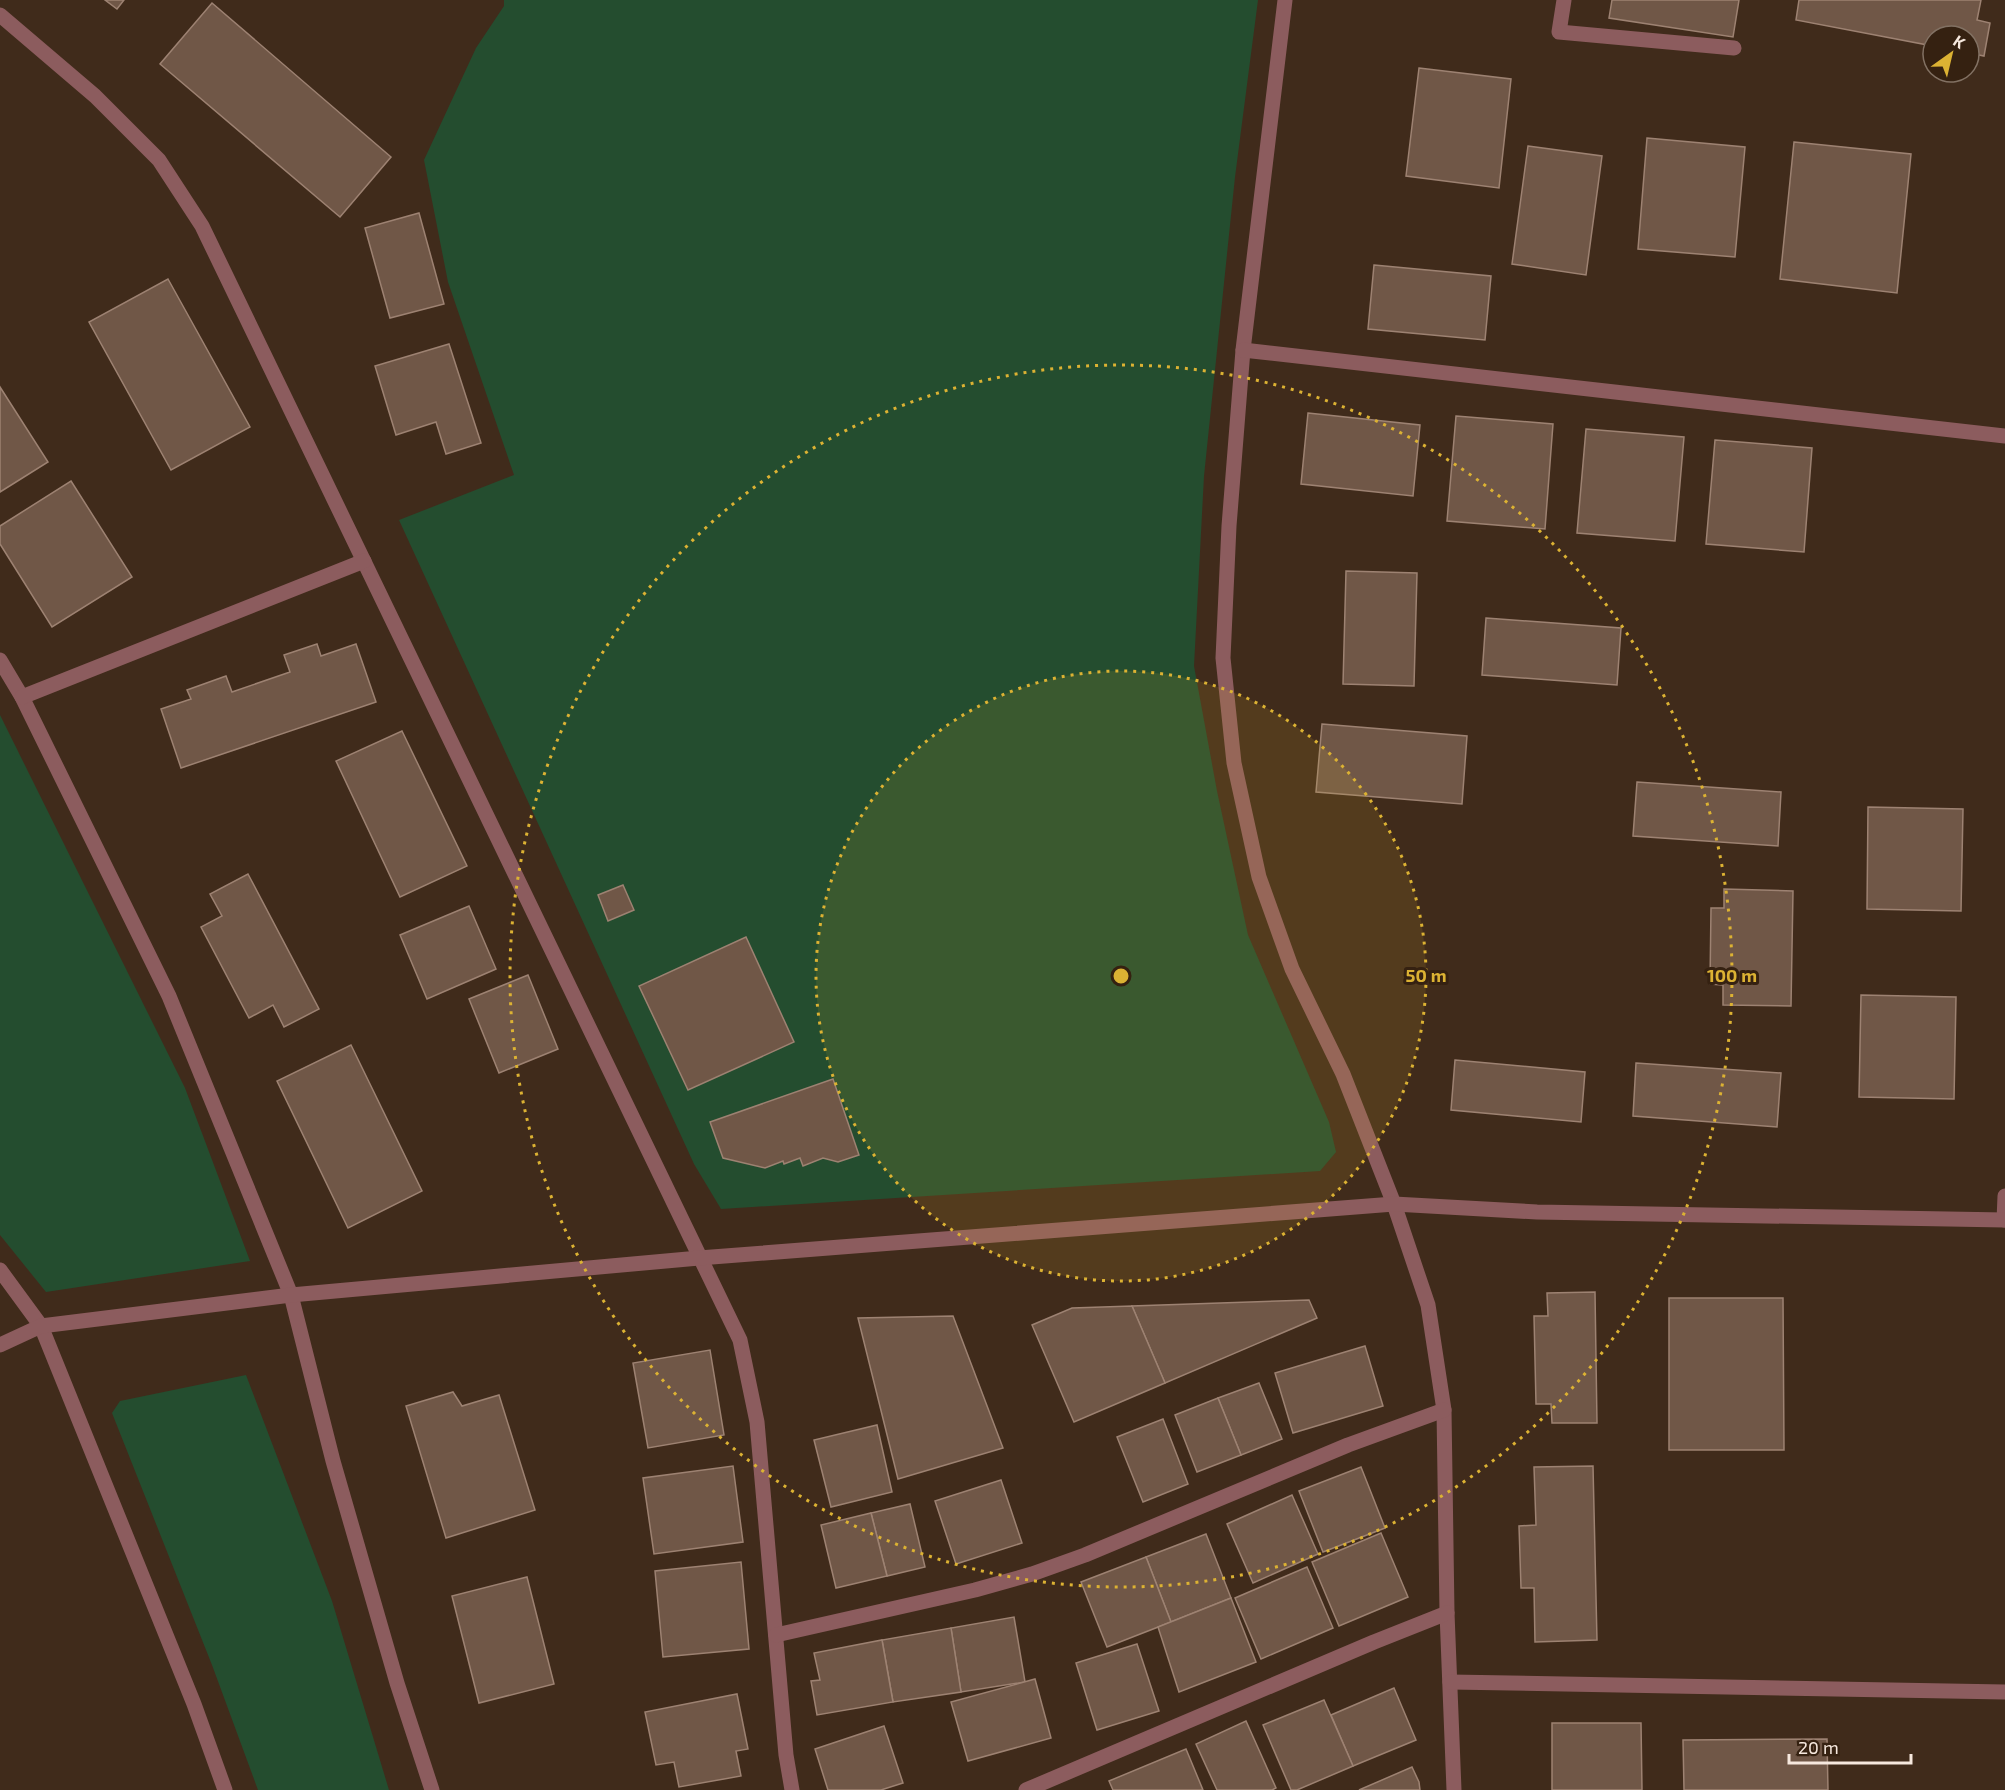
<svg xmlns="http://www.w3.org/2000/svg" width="2005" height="1790" font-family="'Exo 2',sans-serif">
  <rect width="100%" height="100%" fill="#402b1b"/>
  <g fill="#244d2f">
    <path d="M504,0H1258L1235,177L1204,476L1194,666L1217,791L1248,935L1329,1122L1336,1152L1320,1171L721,1209L694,1164L399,520L514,475L448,282L424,160L476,48L504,6Z"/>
    <path d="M0,715L185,1088L250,1261L46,1292L0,1235Z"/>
    <path d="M246,1375L332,1601L389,1790H258L212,1665L112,1413L120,1401Z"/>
  </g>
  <g fill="#705747" stroke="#9d8272" stroke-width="1.5">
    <path d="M105,0H124L117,9Z"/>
    <path d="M1612,0H1739L1733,37L1609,18Z"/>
    <path d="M1799,0H1981L1977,20L1990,23L1984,56L1969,53V36H1933V46L1796,20Z"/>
    <path d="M212,3L391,157L340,217L160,64Z"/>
    <path d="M1419,68L1511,79L1499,188L1406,176Z"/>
    <path d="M1647,138L1745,147L1735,257L1638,249Z"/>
    <path d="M1794,142L1911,154L1897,293L1780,279Z"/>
    <path d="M1528,146L1602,156L1586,275L1512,264Z"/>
    <path d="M419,213L444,304L390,318L365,228Z"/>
    <path d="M1374,265L1491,276L1485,340L1368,329Z"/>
    <path d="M168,279L250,427L171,470L89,322Z"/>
    <path d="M449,344L481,443L446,454L436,422L396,435L375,366Z"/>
    <path d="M0,387L48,462L0,492Z"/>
    <path d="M1308,413L1420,425L1413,496L1301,484Z"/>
    <path d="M1456,416L1553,424L1545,529L1447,521Z"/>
    <path d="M1586,429L1684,437L1675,541L1577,533Z"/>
    <path d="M1715,440L1812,448L1804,552L1706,544Z"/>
    <path d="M71,481L132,577L52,627L0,544V526Z"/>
    <path d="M1346,571L1417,573L1414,686L1343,684Z"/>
    <path d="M1486,618L1621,628L1617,685L1482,675Z"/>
    <path d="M317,644L321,656L356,644L376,702L181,768L161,709L191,699L187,690L226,676L232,692L290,672L284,655Z"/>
    <path d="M1322,724L1467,736L1462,804L1316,792Z"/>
    <path d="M402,731L467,866L400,897L336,761Z"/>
    <path d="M1637,782L1781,792L1778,846L1633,836Z"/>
    <path d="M1868,807L1963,809L1961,911L1867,909Z"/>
    <path d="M248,874L319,1009L284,1027L273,1005L249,1018L201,927L222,916L210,894Z"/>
    <path d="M623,885L634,910L608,921L598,895Z"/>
    <path d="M1724,889L1793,891L1791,1006L1723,1005V985L1710,984L1711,908H1724Z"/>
    <path d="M469,906L496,969L427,999L400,935Z"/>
    <path d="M746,937L794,1042L688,1090L639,986Z"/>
    <path d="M528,975L558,1049L499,1073L469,999Z"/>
    <path d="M1861,995L1956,997L1954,1099L1859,1097Z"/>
    <path d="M351,1045L422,1191L348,1228L277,1081Z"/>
    <path d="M1455,1060L1585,1072L1581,1122L1451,1110Z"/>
    <path d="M1636,1063L1781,1073L1777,1127L1633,1116Z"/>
    <path d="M833,1079L859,1155L838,1162L823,1158L803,1166L800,1158L784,1164L783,1161L765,1168L723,1158L710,1122Z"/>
    <path d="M1595,1292L1597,1423H1552L1551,1404H1536L1534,1316H1548L1547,1293Z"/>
    <path d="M1669,1298H1783L1784,1450H1669Z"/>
    <path d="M1309,1300L1317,1318L1165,1383L1132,1306Z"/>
    <path d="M1132,1306L1165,1383L1074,1422L1032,1325L1072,1308Z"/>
    <path d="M953,1316L1003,1448L898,1479L858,1318Z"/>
    <path d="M1365,1346L1383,1406L1293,1433L1275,1373Z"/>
    <path d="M710,1350L724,1435L648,1448L633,1363Z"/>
    <path d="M1259,1383L1282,1439L1241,1455L1218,1398Z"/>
    <path d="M453,1392L462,1406L499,1395L535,1510L446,1538L406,1406Z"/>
    <path d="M1218,1398L1241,1455L1197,1472L1175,1415Z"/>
    <path d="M1163,1419L1188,1484L1143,1502L1117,1437Z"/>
    <path d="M877,1425L892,1492L831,1507L814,1440Z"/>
    <path d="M733,1466L743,1542L654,1554L643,1478Z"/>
    <path d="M1593,1466L1597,1640L1535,1642L1534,1588H1521L1519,1526L1536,1525L1534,1467Z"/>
    <path d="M1361,1467L1385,1528L1323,1552L1299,1491Z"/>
    <path d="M1001,1480L1022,1543L956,1564L935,1501Z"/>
    <path d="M1292,1495L1318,1554L1253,1583L1227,1524Z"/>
    <path d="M910,1504L925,1567L887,1576L871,1513Z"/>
    <path d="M871,1513L887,1576L836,1588L821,1525Z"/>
    <path d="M1381,1533L1408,1597L1339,1626L1312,1562Z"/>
    <path d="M1206,1534L1231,1598L1171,1622L1146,1557Z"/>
    <path d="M1146,1557L1171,1622L1107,1647L1081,1582Z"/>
    <path d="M741,1562L749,1649L663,1657L655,1571Z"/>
    <path d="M1307,1567L1333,1628L1261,1659L1235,1598Z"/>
    <path d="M527,1577L554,1684L479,1703L452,1596Z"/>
    <path d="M1231,1598L1256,1662L1179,1692L1158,1627Z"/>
    <path d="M1014,1617L1025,1682L961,1692L951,1628Z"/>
    <path d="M951,1628L961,1692L893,1702L882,1640Z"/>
    <path d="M882,1640L893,1702L817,1715L811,1681L820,1680L814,1653Z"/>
    <path d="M1137,1644L1159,1711L1097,1730L1076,1663Z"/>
    <path d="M1035,1679L1051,1738L968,1761L951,1702Z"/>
    <path d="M1394,1688L1416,1740L1353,1766L1331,1715Z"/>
    <path d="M737,1694L748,1749L736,1751L741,1776L679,1787L674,1762L656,1765L645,1712Z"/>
    <path d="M1324,1700L1353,1766L1297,1790H1291L1263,1725Z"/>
    <path d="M1246,1721L1276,1788L1272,1790H1217L1196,1744Z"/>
    <path d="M1552,1723H1641L1642,1790H1552Z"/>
    <path d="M884,1726L903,1783L881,1790H828L815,1749Z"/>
    <path d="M1827,1739L1828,1790H1684L1683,1740Z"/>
    <path d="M1186,1749L1203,1790H1113L1109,1781Z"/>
    <path d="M1412,1767L1419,1782L1420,1790H1359Z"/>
  </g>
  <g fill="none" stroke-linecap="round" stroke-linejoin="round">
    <path stroke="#8c5c5e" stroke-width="15" d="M1564,0L1559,32L1734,48"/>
    <g stroke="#8c5c5e" stroke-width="15">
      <path d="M1285,0L1243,350L1229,526L1223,658L1234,763L1259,877L1292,969L1343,1074L1394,1204L1428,1305L1444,1410L1447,1613L1454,1790"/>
      <path d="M0,15L95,96L159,160L202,226L740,1340L757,1422L786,1755L792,1790"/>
      <path d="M1243,350L2005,436"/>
      <path d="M0,660L22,697L169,996L291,1295L333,1461L397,1683L432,1790"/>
      <path d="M22,697L364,561"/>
      <path d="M2004,1220L2005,1196"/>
      <path d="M0,1270L41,1326L194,1704L225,1790"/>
      <path d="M776,1635L975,1590L1032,1574L1085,1555L1348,1445L1444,1410"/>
      <path d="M1450,1682L2005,1692"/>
      <path d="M1026,1790L1374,1642L1447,1613"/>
    </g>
    <path stroke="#8c5c5e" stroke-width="15" d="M0,1345L41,1326L291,1295L699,1258L1394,1204L1537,1212L2005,1220"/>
  </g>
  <circle cx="1121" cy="976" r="305" fill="#dcb233" fill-opacity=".12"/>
  <g fill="none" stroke="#dcb233" stroke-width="3" stroke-dasharray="3 6">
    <circle cx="1121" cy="976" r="305"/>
    <circle cx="1121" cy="976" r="611"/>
  </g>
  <circle cx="1121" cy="976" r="9" fill="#dcb233" stroke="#352111" stroke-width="3"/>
  <g font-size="18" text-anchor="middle" font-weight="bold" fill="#dcb233" stroke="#352111" stroke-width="6" stroke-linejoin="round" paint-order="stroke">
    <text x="1426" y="982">50 m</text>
    <text x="1732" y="982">100 m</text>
  </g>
  <g transform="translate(1951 54) rotate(34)"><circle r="28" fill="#352111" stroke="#827163" stroke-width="1.5"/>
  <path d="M0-4.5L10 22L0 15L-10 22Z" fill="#dcb233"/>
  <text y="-9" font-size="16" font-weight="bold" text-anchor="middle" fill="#f6e8de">K</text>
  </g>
  <path d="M1789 1754v9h122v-9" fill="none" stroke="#f6e8de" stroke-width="3"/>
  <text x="1798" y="1754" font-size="18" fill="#f6e8de" stroke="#352111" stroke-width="4.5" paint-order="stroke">20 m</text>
</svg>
